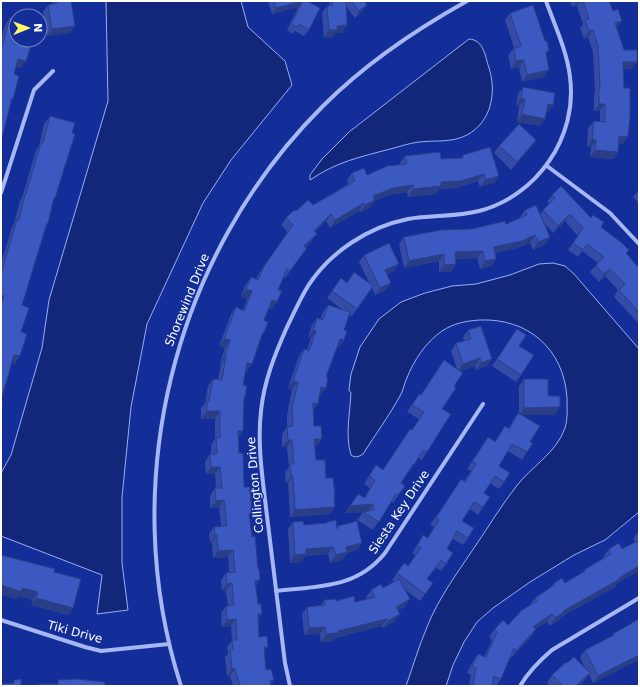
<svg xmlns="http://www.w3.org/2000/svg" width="640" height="687" font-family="'DejaVu Sans',sans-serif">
  <rect width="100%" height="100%" fill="#132e99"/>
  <g fill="#13277a" stroke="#98aef6">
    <path d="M106,1H241L248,27L285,61L292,85L231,160L203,203L147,324L131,407L122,497V563L128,610L97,614L102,575L1,536V473L11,455L42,348L49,300L108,101Z"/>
    <path d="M469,39C484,40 485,56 489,68C497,93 491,122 467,135C452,143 435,140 419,142C409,143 399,147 390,149C360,157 336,162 310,180V175L322,159L349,132Z"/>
    <path d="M553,263L565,266L574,274L639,349V512L605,540L574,555L530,582L493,608L477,622L464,642L453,665L446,686H406C413,666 419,646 427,627C439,597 458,572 476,545C489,526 501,506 515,488C531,466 556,454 565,428C568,418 567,408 567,398C564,349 528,318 480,320C466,321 454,323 442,331C425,343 414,360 406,380C404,385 403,391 400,396C389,416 375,435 363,454C358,457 355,458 351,455C345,435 350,413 351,393L349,390L351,374L360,347L379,319L401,302L425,293L452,286L476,284L510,275L539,264Z"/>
  </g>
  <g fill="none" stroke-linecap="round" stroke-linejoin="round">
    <g stroke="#a6b7f3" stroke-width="4">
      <path d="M547,166L610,213L639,244"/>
      <path d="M1,193L34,90L53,71"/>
      <path d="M276,591C318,586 356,589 385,553L483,404"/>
      <path d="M1,620L85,647L101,651L169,644"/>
      <path d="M181,686C116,485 173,255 323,106C366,63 415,30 467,1"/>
      <path d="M290,686L285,663C279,614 273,565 267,516C263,481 257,446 261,411C264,381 275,354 287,327C294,313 300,299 308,286C330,252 368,227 408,219C431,215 456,217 479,211C537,196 578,137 570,77C567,51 555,26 546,1"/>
      <path d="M520,686C529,671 539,661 552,650L639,598"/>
    </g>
  </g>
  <g fill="#344ca6">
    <path d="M54,1H71L75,26L70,33L47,36L43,12L48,5L52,4Z"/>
    <path d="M268,1H307L309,30L304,36L295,31L293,34L287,30L298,7L272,14Z"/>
    <path d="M331,1H367L365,2L363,11L355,18L346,6L347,25L342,33H335L333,37L324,38L322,13Z"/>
    <path d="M570,1H609L617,28L624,50L632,69H623V144H618V152L613,159L590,157L591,147H587L588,128L594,121H600V111H594V95L595,93L593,52L588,37L584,39L580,28L583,24L577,6L572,7Z"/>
    <path d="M510,13L546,55L544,77L522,82L519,67L511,69L508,55L514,48L505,20Z"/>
    <path d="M10,18L21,68L16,67L14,74L11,102L2,138L1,140V40L5,25Z"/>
    <path d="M523,87L553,105L548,112H546L540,126L517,122L519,106L516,105L518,94Z"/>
    <path d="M50,116L53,201L48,223L46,227L22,305L21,332L15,364L12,363L1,400V264L12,227L14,224L20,201L22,198L36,150L39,146L44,124Z"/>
    <path d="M536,140L531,147L511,170L494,153L499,146Z"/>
    <path d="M463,155L499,176L494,183L480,187L478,181L456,188L439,189L436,194L408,197L407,192L388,195L375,201L370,208L360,212L359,211L330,228L326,221L315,232L312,241L306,247L307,248L285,278L283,277L278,290L272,309L269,308L264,320V333L261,337L252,364L246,372L245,371L243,385L245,397L244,399L238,438L239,453L244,487L249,518L252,537L260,580L256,586L258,604L262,614L258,619L259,637L264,652L266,670L271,686H233L230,676H227L225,657L228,654L227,647L232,641L231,626L222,627L221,613L226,606H228L226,591H222L221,580L226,573L229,572L228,557L213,558L212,542L210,543L209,534L214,527L221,526L219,508H210V496L215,488H216L215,474H206L205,462L210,454H211V445L215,439V419H201V408L205,403L208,386L213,379L218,380L221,364L220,363L225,348L219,346L231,314L236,307L243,310L247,299L241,296L246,284L251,277L256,279L259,273L288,233L281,225L286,218L296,211L313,205L348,184L347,180L352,173L367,175L400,164V163L405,156L441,159L461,158Z"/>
    <path d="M639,190V203L633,197Z"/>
    <path d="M552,195L591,218L601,227L639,268V324L614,297L618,290L605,276L599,282L590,272L598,263L582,251L578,257L568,250L578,236L565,221L553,233L543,222L550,237L544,245L533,250L530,243L517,248L495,253L496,259L491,266L480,269L477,258L456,259V264L451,272H439V261L404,268L399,244L404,237L506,224L520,218V217L525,210L540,215L543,210L549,204L547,202Z"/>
    <path d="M364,255L399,264L394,271L387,274L386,290L375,295L372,288L352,316L350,315L344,330V340L339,347H337L326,377V388L320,395L314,410V426L322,439L317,446H315L316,460L335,495L334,497L330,514L290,517L288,483H286L285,472L289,467L287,447H282V434L287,427V415L292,389L288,388L299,356L304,349L307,350L311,338L308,337L312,325L317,318L320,319L323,312L328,305L343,310L327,298L341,278L347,283L369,282L359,262Z"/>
    <path d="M517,329L519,346L521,375L516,382L492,366Z"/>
    <path d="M468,330L487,366L476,370L475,366L459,371L454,386L442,409L427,452L422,460L418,458L409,472H408L401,483L405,486L393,503L391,501L373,530L357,520L363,512H365L345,513L358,494L364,498L370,488L364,484L371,473L376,465L383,470L412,430L419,419L407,412L419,394L420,395L457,369L451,351L456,343L464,341L463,337Z"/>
    <path d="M524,379L548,396L560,407L554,415H521L530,442L527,452L522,460L508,451L499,466L504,482L499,489L490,483L484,493L483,507L478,515L470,509L462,521L468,538L463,545L453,539L447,549L446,564L441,571L436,568L427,579L433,583L420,601L404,589L405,607L398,610L395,621L383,628L382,626L335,638L333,641L321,642L320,634L304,635L302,614L307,607L320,606L324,600L355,602L367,599L366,597L371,590L383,588L394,582L392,580L404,563L408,566L416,556L412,553L418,543L423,535L427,538L434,527L430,525L456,487L464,481L471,471L467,469L488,437L495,442L505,426L509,428L513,420L518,413L519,414V386Z"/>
    <path d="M293,522L304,525L326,523L327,522L337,528L357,550L347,553L342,560L330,563L328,554L305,556L301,562L290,563L288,529Z"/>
    <path d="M638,532H639V571L617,583L615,587L561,617L559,620L550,626L547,622L535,629L531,637L511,658L510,657L501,679L496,686L492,685V686H469L471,675L467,673L473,661L478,654L484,657L492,640L489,637L494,630L508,625L530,605L535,598L550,588L553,584L565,583L582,573L584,570L604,558L603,557L609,549H622L635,542L633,539Z"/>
    <path d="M54,572L73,608L68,615L31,605L33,600L19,596L16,599L1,594Z"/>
    <path d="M639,619V659L638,660L593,683L589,674L585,680L579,686H550L547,683L552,675L567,663L585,668L580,657L585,650L612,636L613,634Z"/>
  </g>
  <g fill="#2a3e87">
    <path d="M303,1L298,7L272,14L276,8Z"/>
    <path d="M577,1H581L577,6L572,7Z"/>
    <path d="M367,5L363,11L355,18L359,11Z"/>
    <path d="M622,21L617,28L615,23Z"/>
    <path d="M347,25L342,33H335L333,37L324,38L329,30L337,26Z"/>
    <path d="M75,26L70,33L47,36L52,29Z"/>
    <path d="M593,30L588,37L584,39L589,31Z"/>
    <path d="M18,59L26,61L21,68L13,66Z"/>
    <path d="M524,60L519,67L511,69L516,61Z"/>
    <path d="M623,62H637L632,69L618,70Z"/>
    <path d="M549,70L544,77L522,82L527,75Z"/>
    <path d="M521,98L525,99L519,106L516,105Z"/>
    <path d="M548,104L553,105L548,112L542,111Z"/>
    <path d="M599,104H605L600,111H594Z"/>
    <path d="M522,114L545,119L540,126L517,122Z"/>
    <path d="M619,136L628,137L623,144H614Z"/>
    <path d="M592,139L596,140L591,147H587Z"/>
    <path d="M536,140L531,147L511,170L517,162Z"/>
    <path d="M595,150L618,152L613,159L590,157Z"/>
    <path d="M484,174L478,181L456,188L439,189L436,194L408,197L413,189L441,182Z"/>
    <path d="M499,176L494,183L480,187L485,180Z"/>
    <path d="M413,185L407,192L388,195L375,201L370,208L360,212L365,205L373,196L393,188Z"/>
    <path d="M364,203L359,211L330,228L335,220Z"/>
    <path d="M331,214L326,221L308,238L314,231Z"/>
    <path d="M570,214L565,221L553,233L558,226Z"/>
    <path d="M317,234L312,241L299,253L304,246Z"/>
    <path d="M535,235L530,243L517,248L489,254L494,247Z"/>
    <path d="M550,237L544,245L533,250L538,242Z"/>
    <path d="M483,251L477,258L450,260L455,252Z"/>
    <path d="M444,254L439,261L404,268L409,261Z"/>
    <path d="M496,259L491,266L480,269L485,261Z"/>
    <path d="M399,264L394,271L380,278L385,270Z"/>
    <path d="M456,264L451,272H439L444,265Z"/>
    <path d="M610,269L605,276L599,282L604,274Z"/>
    <path d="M391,283L386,290L375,295L380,288Z"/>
    <path d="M246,289L252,291L247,299L241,296Z"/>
    <path d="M1,295L4,296L1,300Z"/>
    <path d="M272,300L277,302L272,309L267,307Z"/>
    <path d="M313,330L316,331L311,338L308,337Z"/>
    <path d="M224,339L230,340L225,348L219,346Z"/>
    <path d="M340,339L344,340L339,347L335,346Z"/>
    <path d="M14,355L20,356L15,364L9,362Z"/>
    <path d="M225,356H226L221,364L220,363Z"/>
    <path d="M480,358L475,366L458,371L463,364Z"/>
    <path d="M492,359L487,366L476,370L481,363Z"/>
    <path d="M247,363L252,364L246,372L241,370Z"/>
    <path d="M293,381L298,382L292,389L288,388Z"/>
    <path d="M321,387L326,388L320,395L316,394Z"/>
    <path d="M313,403L318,404L313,412Z"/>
    <path d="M560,407L554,415H519L524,408Z"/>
    <path d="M207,411H220L215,419H201Z"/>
    <path d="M238,431H243L238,438Z"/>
    <path d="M314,439H322L317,446H309Z"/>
    <path d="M288,440H292L287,447H282Z"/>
    <path d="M211,467H220L215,474H206Z"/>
    <path d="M291,476H293L288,483H286Z"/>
    <path d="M224,500L219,508H210L216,501Z"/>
    <path d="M373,504L368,512L345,513L350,506Z"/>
    <path d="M335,507L330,514L290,517L295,510Z"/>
    <path d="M215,535H217L212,542L210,543Z"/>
    <path d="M362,543L357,550L347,553L342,560L330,563L336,555L346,547Z"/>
    <path d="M333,547L328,554L305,556L301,562L290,563L295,555L306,549Z"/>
    <path d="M233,550L228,557L213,558L218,551Z"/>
    <path d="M639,566V571L617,583L615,587L561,617L559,620L550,626L555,618L563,611Z"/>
    <path d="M260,580L255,587V581Z"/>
    <path d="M232,583L226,591H222L227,584Z"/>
    <path d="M1,585L22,588L38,592L33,600L19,596L16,599L1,594Z"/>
    <path d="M36,598L73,608L68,615L31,605Z"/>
    <path d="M410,599L405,607L391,614L396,607Z"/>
    <path d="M258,614H262L257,621Z"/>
    <path d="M400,614L395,621L383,628L388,621Z"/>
    <path d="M552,614L547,622L528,634L533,627Z"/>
    <path d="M236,619L231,626L222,627L227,620Z"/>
    <path d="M387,619L382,626L335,638L333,641L321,642L326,634Z"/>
    <path d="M325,627L320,634L304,635L309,628Z"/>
    <path d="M536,629L531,637L511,658L516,651Z"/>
    <path d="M264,647H268L263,654Z"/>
    <path d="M639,655V659L638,660L593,683L598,676Z"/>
    <path d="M232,669H235L230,676H227Z"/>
    <path d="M590,673L585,680L579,686H576Z"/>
    <path d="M274,680L270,686V681Z"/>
  </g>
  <g fill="#3c58c1" stroke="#2a3e87">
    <path d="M56,1H71L75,26L52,29L48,5L57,3Z"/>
    <path d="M274,1H307L320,8L309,30L299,24L297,27L291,24L303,1L276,8Z"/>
    <path d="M332,1H346L347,25L337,26L338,30H329L327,6L333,5Z"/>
    <path d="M351,1H364L367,5L359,11Z"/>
    <path d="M583,1H609L613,11L618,9L622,21L615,23L624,50H637V62H623L624,88H630V117L628,137L619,136L618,152L595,150L596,140L592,139L594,121L605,122V104H599V88H600L598,45L593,30L589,31L585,20L589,19Z"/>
    <path d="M533,5L545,41H547L549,51L546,52L549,70L527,75L524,60L516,61L514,48L521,46L510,13Z"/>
    <path d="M10,18L16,19V40H33L26,61L18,59L14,74L19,76L13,99L12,98L2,138H1V50Z"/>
    <path d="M523,87L555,93L553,105L548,104L545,119L522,114L525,99L521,98Z"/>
    <path d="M50,116L75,123L72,133L75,134L55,198H54L48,223H47L22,305L29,308L21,332L27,334L20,356L14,355L1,400V327L2,323L1,322V304L4,296L1,295V274L17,219L19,220L25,194H26L41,142L43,143Z"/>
    <path d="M519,124L536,140L517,162L499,146Z"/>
    <path d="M490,147L499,176L485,180L484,174L461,181L441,182V186L413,189V185L393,188L373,196L375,200L365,205L364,203L335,220L331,214L314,231L317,234L304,246L307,248L290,271L287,268L278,290L282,291L277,302L272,300L264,320L268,322L264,333L263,332L252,364L247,363L243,385L247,386L245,397H244L243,431H238L239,453H243L244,487H250L252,513L249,514L252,537L255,536L258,569H259L260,580L255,581L258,604H261L262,614H258L259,637L267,636L268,647H264L266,670L271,669L274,680L270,681L271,686H240L235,669H232L230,650H233L232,640H237L236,619L227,620L226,606L234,605L232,583L227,584L226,573L235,572L233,550L218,551L217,535H215L214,527L227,526L224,500L216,501L215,488H222L220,467H211L210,454H217L216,438L220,437V411H207V401H209L213,379L222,380L226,356H225L230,340L224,339L236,307L244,311L252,291L246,289L251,277L258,280L264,266L293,225L286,218L294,210L296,211L308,200L313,205L355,181L352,173L364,168L367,175L387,166L407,164L405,156L440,152L441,159L463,158V155Z"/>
    <path d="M561,186L591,218L593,215L604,222L601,227L622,243L629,250L626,253L639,268V312L619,290L625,284L610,269L604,274L596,265L604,257L587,244L583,250L573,243L583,228L570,214L558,226L543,210L555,198L552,195Z"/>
    <path d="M536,205L550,237L538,242L535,235L522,241L494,247L496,259L485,261L483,251L455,252L456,264L444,265V254L409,261L404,237L441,230L472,229L505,221L506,224L527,215L525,210Z"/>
    <path d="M389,243L399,264L385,270L391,283L380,288L364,255Z"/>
    <path d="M354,272L373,286L357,309L332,291L341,278L347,283Z"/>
    <path d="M328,305L350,312L344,330L347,331L344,340L340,339L326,377H328L326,388L321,387L318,404L313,403L314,426H321L322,439H314L316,460H325L326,478H333L335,495H334L335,507L295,510L293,476H291L290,464H294L292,440H288L287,427L293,426L292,408L298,382L293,381L304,349L309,351L316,331L313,330L317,318L323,320Z"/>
    <path d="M481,326L492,359L481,363L480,358L463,364L456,343L471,339L468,330Z"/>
    <path d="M517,329L526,335L519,346L534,355L521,375L497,359Z"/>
    <path d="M444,360L463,373L454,386L456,388L442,409L451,414L427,452L423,450L414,465L413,464L401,483L405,486L398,495L396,494L379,522L363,512L374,510L373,504L350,506L358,494L365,498L375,480L369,476L376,465L383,470L410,429L412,430L424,412L412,405L419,394L421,395Z"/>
    <path d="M524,379H548V396H560V407L524,408Z"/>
    <path d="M1,401L3,402L1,410Z"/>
    <path d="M518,413L540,426L530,442L533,443L527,452L512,444L499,466L510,473L504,482L495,476L484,493L490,497L483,507L474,502L462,521L474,528L468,538L457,531L447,549L453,553L446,564L441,560L427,579L433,583L425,594L397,573L404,563L408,566L421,548L417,546L423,535L428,538L439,520L436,518L461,479L465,482L476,464L472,462L488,437L495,442L505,426L509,429Z"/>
    <path d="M336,520L337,529L338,526L357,521L362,543L346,547L347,552L336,555L333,547L306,549V554L295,555L293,522L303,521L304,525L327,523V522Z"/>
    <path d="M639,540V566L619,578L620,579L563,611L564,612L555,618L552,614L533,627L536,629L516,651L514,648L501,679L494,676L492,686H473L476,668L472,666L478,654L486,657L497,632L494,630L503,620L508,625L522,610L537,601L535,598L554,585L553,584L562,578L565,583L585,571L584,570L611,554L609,549L619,543L622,549Z"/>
    <path d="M1,555L55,569L54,572L81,579L73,608L36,598L38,592L22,588V592L1,585Z"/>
    <path d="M399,579L410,599L396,607L400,614L388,621L387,619L338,631V633L326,634L325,627L309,628L307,607L325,605L324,600L336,599V601L354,596L355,602L375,597L371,590L381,584L383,588Z"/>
    <path d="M639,619V655L598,676L585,650L614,635L613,634Z"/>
    <path d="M574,657L590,673L576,686H563L552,675L566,662L567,663Z"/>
    <path d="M21,679V686H1V684L14,683V680Z"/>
    <path d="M76,679L105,682V686H39V684H58V680Z"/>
  </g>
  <g text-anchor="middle" stroke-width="3" stroke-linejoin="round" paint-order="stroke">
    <g font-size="12" fill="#fff" stroke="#132e99">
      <text transform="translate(187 300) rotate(-68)" y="4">Shorewind Drive</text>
      <text transform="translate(255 485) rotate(-95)" y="4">Collington Drive</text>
      <text transform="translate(399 512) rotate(-56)" y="4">Siesta Key Drive</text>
      <text transform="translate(75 632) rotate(15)" y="4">Tiki Drive</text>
    </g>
  </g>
  <rect width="640" height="687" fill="none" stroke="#ffffff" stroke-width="4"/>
  <g transform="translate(28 28) rotate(89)"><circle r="19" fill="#132e99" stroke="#7182c2"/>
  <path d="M0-3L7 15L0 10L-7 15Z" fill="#fff768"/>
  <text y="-6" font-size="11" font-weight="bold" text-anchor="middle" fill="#ffffff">N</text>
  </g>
</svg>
